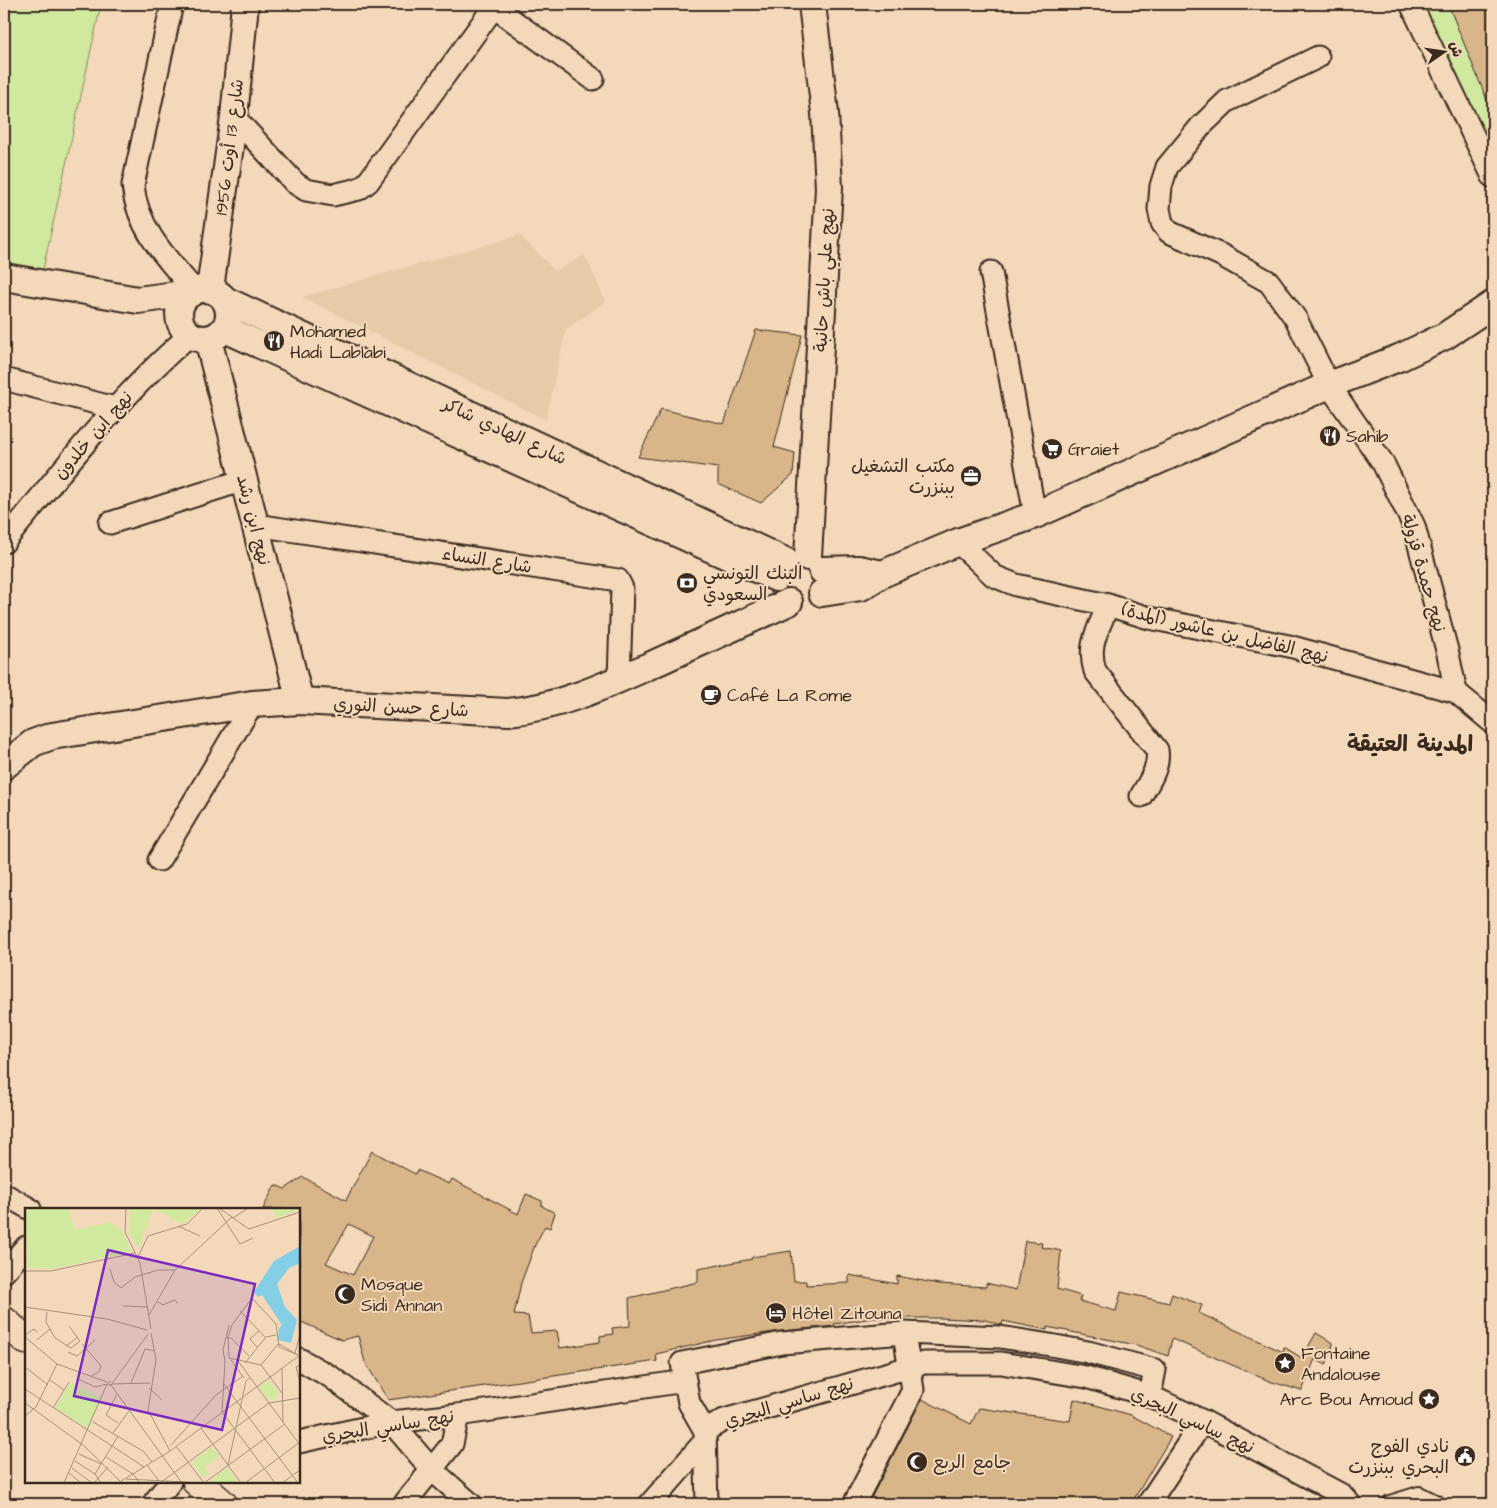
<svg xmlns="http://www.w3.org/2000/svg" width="1497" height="1508" font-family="'Architects Daughter','Playpen Sans Arabic',sans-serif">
  <rect width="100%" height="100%" fill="#f3d8ba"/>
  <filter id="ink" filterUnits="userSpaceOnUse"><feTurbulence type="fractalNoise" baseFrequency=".02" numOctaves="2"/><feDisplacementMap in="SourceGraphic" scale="10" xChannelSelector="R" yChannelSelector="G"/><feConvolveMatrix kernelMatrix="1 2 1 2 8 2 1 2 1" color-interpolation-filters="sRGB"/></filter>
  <g filter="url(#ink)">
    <path fill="#e7cba9" d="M520,235L555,271L585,255L606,302L566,329L546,420L302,297Z"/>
    <g fill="#d0e99e" stroke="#868a5e">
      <path d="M4,4H101L43,269L4,262Z"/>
      <path d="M1420,4H1493V156Z"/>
    </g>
    <g fill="#d8b68a" stroke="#3b2a1e" fill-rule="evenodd">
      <path d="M1448,4H1493V115Z"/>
      <path d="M756,330L802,335L774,447L795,453L793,475L761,503L718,484V468L638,457L661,409L724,424Z"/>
      <path d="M372,1151L415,1174L417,1170L449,1184L452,1179L518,1214L526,1194L542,1201V1206L555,1213L550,1228L545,1226L535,1245L521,1283L514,1315L528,1316L531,1333L557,1331L560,1348L600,1342V1336L613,1334L612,1328L630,1326L629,1298L698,1282V1269L752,1259V1257L791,1251L794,1281H806V1285L849,1283V1275L897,1284V1276L939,1284L986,1287V1283L1016,1290L1025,1241L1042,1243L1041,1247L1061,1251L1057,1289L1081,1296L1079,1301L1116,1311L1121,1292L1169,1303L1172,1294L1202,1305L1199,1313L1283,1352L1284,1347L1302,1358L1316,1333L1333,1343L1332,1349L1326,1365L1315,1359L1302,1391L1269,1381L1172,1339L1168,1356L1136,1345L1047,1327V1330L1003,1321L1002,1325L985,1320L940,1318H873L834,1324L835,1326L781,1331L716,1340L656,1354L657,1361L388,1400L365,1362L358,1336L342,1340L299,1321V1209H263L275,1185L285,1189L303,1177L346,1200ZM349,1224L373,1236L353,1275L326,1263Z"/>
      <path d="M922,1399L971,1424L979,1408L1070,1421L1074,1399L1131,1415L1171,1437L1131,1504H874L869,1502Z"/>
    </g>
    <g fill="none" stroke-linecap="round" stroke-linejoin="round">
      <g stroke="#3b2a1e" stroke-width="20">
        <path id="pedestrian" d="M1390,1504L1419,1495L1437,1504"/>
      </g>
      <g stroke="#3b2a1e" stroke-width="25">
        <g id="minor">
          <path d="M172,4L133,185C137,229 167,259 195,291"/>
          <path d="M490,4L593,79"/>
          <path d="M1411,4L1493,177"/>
          <path d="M1318,57L1227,101L1201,126L1167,167L1161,186L1159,209L1162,223L1169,232L1221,255L1269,282L1296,319L1329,385L1383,463L1414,526L1448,654L1456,692"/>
          <path d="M234,117L295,183L306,190L333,195L359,189L368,182L496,4"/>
          <path d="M991,272L1035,515"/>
          <path d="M4,379L115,408"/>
          <path d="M110,523L244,480"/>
          <path d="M256,525L618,580L622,588L619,679"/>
          <path d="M4,542C63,470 119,396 190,335"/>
          <path d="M958,542L994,576L1016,585L1108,605L1149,618L1289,646L1456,692L1493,723"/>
          <path d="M1108,605C1098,631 1087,644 1095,671L1157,750C1160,767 1149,782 1141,796"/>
          <path d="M159,860L252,704"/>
          <path d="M4,1194L30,1209"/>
          <path d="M4,1272L26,1247"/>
          <path d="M299,1359L331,1377L391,1422L432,1470L471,1504"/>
          <path d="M705,1431L689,1403L682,1363L782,1343L904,1333L1000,1337L1050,1345L1088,1352L1155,1370L1150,1396"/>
          <path d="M299,1442L391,1422L458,1415L685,1381"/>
          <path d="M153,1504L170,1482"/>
          <path d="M404,1504L452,1444L458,1415"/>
          <path d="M650,1504L705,1441"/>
          <path d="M707,1504L705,1431L724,1420L924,1363H1001L1086,1377L1150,1396L1203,1421L1342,1495L1350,1504"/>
          <path d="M854,1504L913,1390L904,1333"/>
          <path d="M1148,1504L1203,1421"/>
        </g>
      </g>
      <g stroke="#3b2a1e" stroke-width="30">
        <g id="tertiary">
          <path d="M4,277L138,300L191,293"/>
          <path d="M210,289L234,117L245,4"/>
          <circle cx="204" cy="314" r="25"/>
          <path d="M225,300L785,561"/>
          <path d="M225,329L776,578"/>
          <path d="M208,339L300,701"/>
          <path d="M808,557L829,188L825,113L812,4"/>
          <path d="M822,570L859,569L882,574"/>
          <path d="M822,593L861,587L882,574L958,542L1035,515L1329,385L1401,357L1445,336L1493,304"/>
          <path d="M4,766L33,743L52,736L252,704L300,701L508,712C562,707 611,683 660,661C703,641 746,622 789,602"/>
        </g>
      </g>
      <g stroke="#3b2a1e" stroke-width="31">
        <g id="secondary">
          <path d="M4,1321L26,1340"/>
          <path d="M197,1482L223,1504"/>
        </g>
      </g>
      <use href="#pedestrian" stroke="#f3d8ba" stroke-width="16"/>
      <use href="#minor" stroke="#f3d8ba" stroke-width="21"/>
      <use href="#tertiary" stroke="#f3d8ba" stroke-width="26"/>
      <use href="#secondary" stroke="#f3d8ba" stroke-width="28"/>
    </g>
  </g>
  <defs>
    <g id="restaurant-disc" transform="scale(1.125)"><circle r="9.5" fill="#3b2a1e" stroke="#f3d8ba"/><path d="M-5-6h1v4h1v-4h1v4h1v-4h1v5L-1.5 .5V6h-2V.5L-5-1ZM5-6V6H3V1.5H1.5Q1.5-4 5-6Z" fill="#fff"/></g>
    <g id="supermarket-disc" transform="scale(1.125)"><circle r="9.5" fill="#3b2a1e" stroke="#f3d8ba"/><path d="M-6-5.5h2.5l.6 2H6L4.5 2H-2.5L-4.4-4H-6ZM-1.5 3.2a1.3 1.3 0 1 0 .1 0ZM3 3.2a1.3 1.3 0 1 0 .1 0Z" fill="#fff"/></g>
    <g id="office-disc" transform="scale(1.125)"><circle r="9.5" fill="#3b2a1e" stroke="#f3d8ba"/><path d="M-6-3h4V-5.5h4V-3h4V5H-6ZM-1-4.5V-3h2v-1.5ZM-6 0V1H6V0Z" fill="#fff"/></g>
    <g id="bank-disc" transform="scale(1.125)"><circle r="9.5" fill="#3b2a1e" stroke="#f3d8ba"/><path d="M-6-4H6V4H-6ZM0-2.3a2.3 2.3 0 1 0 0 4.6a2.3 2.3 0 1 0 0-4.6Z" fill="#fff"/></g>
    <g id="cafe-disc" transform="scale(1.125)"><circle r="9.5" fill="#3b2a1e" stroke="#f3d8ba"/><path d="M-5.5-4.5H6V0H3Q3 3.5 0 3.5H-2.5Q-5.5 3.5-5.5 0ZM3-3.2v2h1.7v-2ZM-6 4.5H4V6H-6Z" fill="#fff"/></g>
    <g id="mosque-disc" transform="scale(1.125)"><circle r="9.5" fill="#3b2a1e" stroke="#f3d8ba"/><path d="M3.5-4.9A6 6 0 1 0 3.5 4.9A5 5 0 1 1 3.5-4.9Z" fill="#fff"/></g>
    <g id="hotel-disc" transform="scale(1.125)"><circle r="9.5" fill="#3b2a1e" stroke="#f3d8ba"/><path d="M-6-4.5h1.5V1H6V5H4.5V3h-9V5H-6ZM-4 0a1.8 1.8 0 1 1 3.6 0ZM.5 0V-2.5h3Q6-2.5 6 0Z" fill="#fff"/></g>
    <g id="sight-disc" transform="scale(1.125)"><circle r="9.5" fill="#3b2a1e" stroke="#f3d8ba"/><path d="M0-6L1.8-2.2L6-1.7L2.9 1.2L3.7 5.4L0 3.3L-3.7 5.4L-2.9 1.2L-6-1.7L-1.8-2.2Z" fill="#fff"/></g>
    <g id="civic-disc" transform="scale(1.125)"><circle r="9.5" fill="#3b2a1e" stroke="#f3d8ba"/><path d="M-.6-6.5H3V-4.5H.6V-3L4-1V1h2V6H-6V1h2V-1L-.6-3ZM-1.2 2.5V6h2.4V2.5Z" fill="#fff"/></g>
  </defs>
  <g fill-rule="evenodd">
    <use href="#restaurant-disc" x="274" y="341"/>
    <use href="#restaurant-disc" x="1330" y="436"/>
    <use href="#supermarket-disc" x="1052" y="449"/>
    <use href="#office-disc" x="971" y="476"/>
    <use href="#bank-disc" x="687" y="583"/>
    <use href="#cafe-disc" x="711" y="695"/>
    <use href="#mosque-disc" x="345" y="1294"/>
    <use href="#hotel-disc" x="776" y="1313"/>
    <use href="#sight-disc" x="1285" y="1363"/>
    <use href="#sight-disc" x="1429" y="1399"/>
    <use href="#civic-disc" x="1465" y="1456"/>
    <use href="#mosque-disc" x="917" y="1462"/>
  </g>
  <g text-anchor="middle" stroke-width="4" stroke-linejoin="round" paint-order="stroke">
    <g font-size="18" fill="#3b2a1e" stroke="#f3d8ba">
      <text transform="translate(229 147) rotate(-83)" y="6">شارع 13 أوت 1956</text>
      <text transform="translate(824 280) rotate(-87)" y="6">نهج علي باش حانبة</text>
      <text transform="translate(505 431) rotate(25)" y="6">شارع الهادي شاكر</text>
      <text transform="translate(93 435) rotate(-49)" y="6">نهج ابن خلدون</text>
      <text transform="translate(254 520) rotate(76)" y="6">نهج ابن رشد</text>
      <text transform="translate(487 560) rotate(9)" y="6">شارع النساء</text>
      <text transform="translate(1424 573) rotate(74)" y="6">نهج حمدة قزولة</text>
      <text transform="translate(1225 633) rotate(13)" y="6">نهج الفاضل بن عاشور (المدة)</text>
      <text transform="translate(401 707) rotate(3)" y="6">شارع حسن النوري</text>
      <text transform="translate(789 1402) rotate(-17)" y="6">نهج ساسي البحري</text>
      <text transform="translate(1193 1420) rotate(25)" y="6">نهج ساسي البحري</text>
      <text transform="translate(388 1426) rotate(-9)" y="6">نهج ساسي البحري</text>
    </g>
    <g font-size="18" fill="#3b2a1e" stroke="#f3d8ba" text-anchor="start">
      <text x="290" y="337">Mohamed<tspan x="290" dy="21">Hadi Lablabi</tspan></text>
      <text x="1346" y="442">Sahib</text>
      <text x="1068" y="455">Graiet</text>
      <text x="955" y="472" text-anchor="end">مكتب التشغيل<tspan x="955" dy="21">ببنزرت</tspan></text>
      <text x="703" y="579">البنك التونسي<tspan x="703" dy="21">السعودي</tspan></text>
      <text x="727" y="701">Café La Rome</text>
      <text x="361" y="1290">Mosque<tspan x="361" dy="21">Sidi Annan</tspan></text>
      <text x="792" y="1319">Hôtel Zitouna</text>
      <text x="1301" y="1359">Fontaine<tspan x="1301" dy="21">Andalouse</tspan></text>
      <text x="1413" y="1405" text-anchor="end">Arc Bou Amoud</text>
      <text x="1449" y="1452" text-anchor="end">نادي الفوج<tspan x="1449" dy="21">البحري ببنزرت</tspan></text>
      <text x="933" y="1468">جامع الربع</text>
    </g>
    <g font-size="22" font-weight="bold" fill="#3b2a1e" stroke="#f3d8ba">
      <text x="1410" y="751">المدينة العتيقة</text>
    </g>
  </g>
  <g transform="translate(25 1208)">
    <rect width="275" height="275" fill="#f3d8ba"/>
    <path d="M6,0H43L50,22L85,14L96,22L107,44L26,61L3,60L0,7ZM105,0H128L115,38L112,39L105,27ZM131,0H176L159,16L145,11V8L130,3ZM246,0H272L273,2L252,10ZM244,172L253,185L249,193L244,191L234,179ZM45,175L77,190L62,220L30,200ZM187,239L194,248L179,259L184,266L177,269L167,254ZM202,260L214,275H182Z" fill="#d0e99e"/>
    <path d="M275,38V55L264,60L252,76L260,99L272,112L266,135L253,132L254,120L257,117L237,87L233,89L229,84L249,53Z" fill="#85cfe6"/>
    <path fill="none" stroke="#a9927c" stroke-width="1" d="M101,0L100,24L115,55L126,121M192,0L215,36L228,30M194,0L224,21L275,4M208,10L223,0M153,18L175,28M113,49L123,28L162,16L178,0M85,61L89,74L96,80L110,69L133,62H150M0,63H26L110,45M133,94L138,97L149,92L153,95M98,98L123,99M0,99L82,111L122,122M215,103L241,130M22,104L21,114L30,130L46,140L55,133L44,118M124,107L150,62L207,9M126,125L131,152L123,202L145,243M0,127L9,121L12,124M0,129L32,156L82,174M201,130H206L224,148M12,132L25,121M57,136L76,158L74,164L66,168M254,136L273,147M41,138L53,129M232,139L225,131L234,123M43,144L52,148L70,132M270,145L275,126M206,152L219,170M200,153L197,204L250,275M200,153L198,142L204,117M213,153L275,237M220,155L241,129L251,127M236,157L204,150L203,129L207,117L227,90L251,116L254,139L273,147M236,157L257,185M236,157L253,136M275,157L271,159L275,175M0,159L23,177M257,160L258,214M53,171L70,179L82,176M25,172L39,182M86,174H83V177H86L123,126M106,175L120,141L130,143M198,175L273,275M87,176L125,175M86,177L157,275M124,180L137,192M0,181L119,259M92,186L81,207L93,215M0,195L58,237L97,275M28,200L44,174M0,208L11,199L32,156M68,214L118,243L127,254M176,220L216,275M88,225L104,203M146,237L191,187L218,168M151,238L179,275M54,246L76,256M81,249L108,266L115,275M50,253L70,266L76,275M122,257L134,273M203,257L221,173L225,170M47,260L67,275M44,265L56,275M70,266L93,228M101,271L179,275M39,275L82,176M69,275L83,259M93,275L145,243L275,147M135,275L244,195L275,190M179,275L260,216M220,275L275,234M257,275L275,262"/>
    <path fill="#7b2cbf" fill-opacity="0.15" stroke="#7b2cbf" stroke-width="2.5" d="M83,42L230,76L197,222L49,188Z"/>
    <rect width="275" height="275" fill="none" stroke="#3b2a1e" stroke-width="2.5"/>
  </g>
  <rect width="1497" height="1508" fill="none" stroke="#f3d8ba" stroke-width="20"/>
  <rect x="10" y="10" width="1477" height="1488" fill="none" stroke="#3b2a1e" stroke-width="2" filter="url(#ink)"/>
  <g transform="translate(1444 52) rotate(77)" stroke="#f3d8ba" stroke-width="4" paint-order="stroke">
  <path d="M0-4L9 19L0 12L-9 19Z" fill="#3b2a1e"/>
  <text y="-8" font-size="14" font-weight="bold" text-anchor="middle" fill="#3b2a1e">ش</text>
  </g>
</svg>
